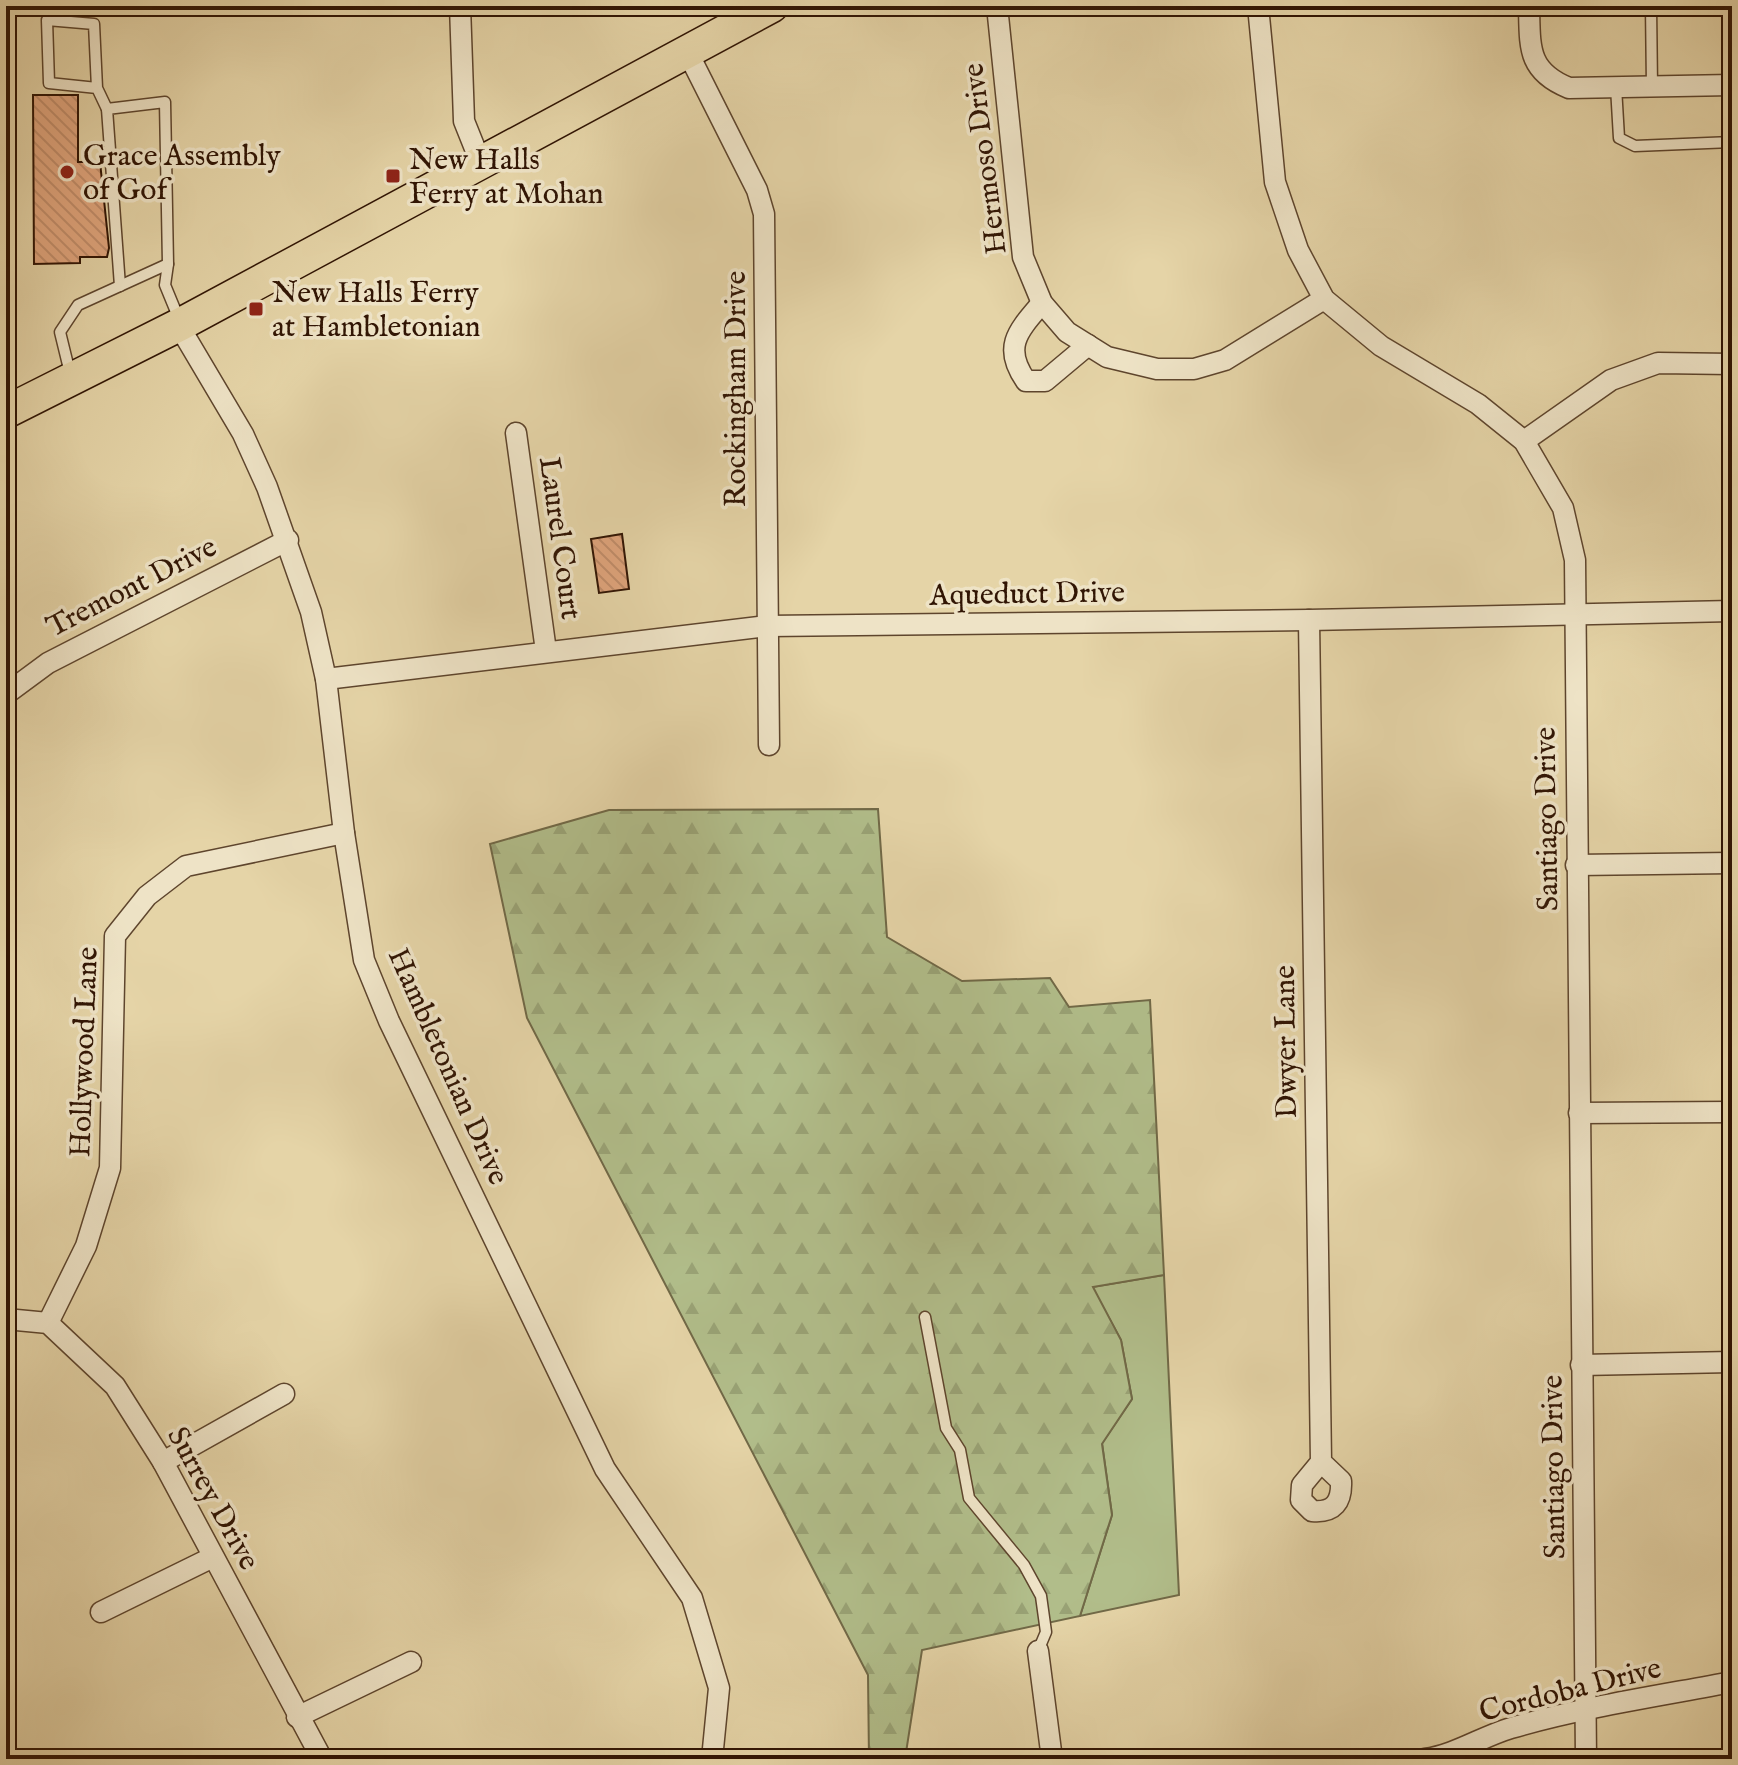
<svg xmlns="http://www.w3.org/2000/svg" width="1738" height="1765" font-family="'IM FELL English',serif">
  <defs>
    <pattern id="forest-firs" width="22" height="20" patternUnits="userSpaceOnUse" patternTransform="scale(2)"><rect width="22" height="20" fill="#b1bd8a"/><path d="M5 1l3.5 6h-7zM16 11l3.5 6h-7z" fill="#99a275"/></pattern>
    <pattern id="building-back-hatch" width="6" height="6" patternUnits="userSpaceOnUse" patternTransform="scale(2)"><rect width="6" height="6" fill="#e0a57d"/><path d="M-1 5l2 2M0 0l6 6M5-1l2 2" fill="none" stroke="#c18d6a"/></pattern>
  </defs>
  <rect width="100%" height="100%" fill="#e5d4a7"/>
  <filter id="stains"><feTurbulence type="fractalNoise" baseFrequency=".0025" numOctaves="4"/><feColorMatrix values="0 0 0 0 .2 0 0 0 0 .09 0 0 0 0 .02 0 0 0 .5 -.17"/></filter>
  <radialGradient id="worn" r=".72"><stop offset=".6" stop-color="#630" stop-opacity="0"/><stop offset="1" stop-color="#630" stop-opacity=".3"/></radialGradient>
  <path fill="#b1bd8a" stroke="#716947" stroke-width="2" d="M1164,1275L1179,1595L1080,1616L1112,1515L1102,1443L1132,1399L1121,1340L1092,1287Z"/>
  <path fill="url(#forest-firs)" stroke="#716947" stroke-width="2" d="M878,809L887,937L962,981L1050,978L1069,1007L1150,1000L1164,1275L1093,1287L1121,1340L1132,1399L1102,1444L1112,1515L1080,1616L922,1650L905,1759H869L868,1675L527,1018L490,844L609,810Z"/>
  <g fill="url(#building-back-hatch)" stroke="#311504" stroke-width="2">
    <path d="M33,95H78V162H100L109,248L107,257H80V263L34,264Z"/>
    <path d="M622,534L629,589L599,593L591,539Z"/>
  </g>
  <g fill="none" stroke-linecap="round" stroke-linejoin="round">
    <g stroke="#5e452d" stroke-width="13">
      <g id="service">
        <path d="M1651,6L1652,87"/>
        <path d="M1616,87L1619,138L1635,146L1732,142"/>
        <path d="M97,88L49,83L47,20L94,24L97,88L107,109"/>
        <path d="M120,286L107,109L165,102L168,264L165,285L179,319"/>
        <path d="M70,373L60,332L78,305L168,264"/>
        <path d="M925,1317L946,1428L960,1450L969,1498L1024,1565L1041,1596L1046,1632L1038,1651"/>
      </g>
    </g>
    <g stroke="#5e452d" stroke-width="23">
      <g id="minor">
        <path d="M460,6L464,121L480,161"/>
        <path d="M997,6L1023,257L1042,303L1067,332L1107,357L1157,369H1194L1225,360L1324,299"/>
        <path d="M1258,6L1275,182L1298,250L1324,299L1381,346L1478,404L1524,441L1563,508L1575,560L1586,1759"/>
        <path d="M1529,6C1530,47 1527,71 1569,88L1732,85"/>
        <path d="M687,51L757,190L764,214L769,745"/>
        <path d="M1042,303C1018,331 1002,347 1026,381H1045L1088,345"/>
        <path d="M179,326L243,434L267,487L311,612L326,679L344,833L364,960L389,1021L605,1469L692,1598L719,1688L712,1759"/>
        <path d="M516,433L546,651"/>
        <path d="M1524,441L1611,380L1658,363L1732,364"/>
        <path d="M1309,620L1321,1462L1341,1481C1342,1502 1334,1513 1312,1511L1301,1500L1302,1485L1321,1462"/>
        <path d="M326,679L767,626L1309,620L1732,611"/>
        <path d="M6,694L48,663L288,540"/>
        <path d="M1576,865L1732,863"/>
        <path d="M1579,1113L1732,1112"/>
        <path d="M6,1319L48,1323L115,1386L163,1462L322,1759"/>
        <path d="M48,1323L86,1246L110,1168L115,936L147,896L186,866L344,833"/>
        <path d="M1581,1365L1732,1362"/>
        <path d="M163,1462L284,1394"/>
        <path d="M101,1612L213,1557"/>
        <path d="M1038,1651L1052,1759"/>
        <path d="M297,1717L411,1662"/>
        <path d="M1425,1759C1455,1755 1481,1737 1511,1728C1583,1707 1658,1696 1732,1682"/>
      </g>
    </g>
    <g stroke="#311504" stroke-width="35">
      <path id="primary" d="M6,412L181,324L772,6"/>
    </g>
    <use href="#service" stroke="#eee3c6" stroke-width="10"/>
    <use href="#minor" stroke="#eee3c6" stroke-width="20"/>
    <use href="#primary" stroke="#e5d4a7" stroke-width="32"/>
  </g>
  <g fill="#8f2418" stroke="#eee3c6" stroke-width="3">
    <circle cx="67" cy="172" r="8"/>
    <rect x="385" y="168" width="16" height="16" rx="4"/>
    <rect x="248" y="301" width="16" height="16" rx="4"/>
  </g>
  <g text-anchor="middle" stroke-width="7" stroke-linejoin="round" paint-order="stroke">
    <g font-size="30" fill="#311504" stroke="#eee3c6" text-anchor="start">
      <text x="83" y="165">Grace Assembly<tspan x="83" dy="34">of Gof</tspan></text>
      <text x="409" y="169">New Halls<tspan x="409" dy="34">Ferry at Mohan</tspan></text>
      <text x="272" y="302">New Halls Ferry<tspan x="272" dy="34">at Hambletonian</tspan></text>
    </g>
    <g font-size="30" fill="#311504" stroke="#eee3c6">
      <text transform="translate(984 159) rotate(-97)" y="10">Hermoso Drive</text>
      <text transform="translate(735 389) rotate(-90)" y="10">Rockingham Drive</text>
      <text transform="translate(561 538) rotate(82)" y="10">Laurel Court</text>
      <text transform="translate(131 586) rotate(-27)" y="10">Tremont Drive</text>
      <text transform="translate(1027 593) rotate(-1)" y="10">Aqueduct Drive</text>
      <text transform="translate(1546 819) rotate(-91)" y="10">Santiago Drive</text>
      <text transform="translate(1285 1042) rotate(-91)" y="10">Dwyer Lane</text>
      <text transform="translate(83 1052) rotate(-88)" y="10">Hollywood Lane</text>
      <text transform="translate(449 1066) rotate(66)" y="10">Hambletonian Drive</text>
      <text transform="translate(1553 1467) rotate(-91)" y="10">Santiago Drive</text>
      <text transform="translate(214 1498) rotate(61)" y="10">Surrey Drive</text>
      <text transform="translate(1570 1689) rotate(-14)" y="10">Cordoba Drive</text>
    </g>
  </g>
  <rect width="1738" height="1765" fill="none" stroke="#e5d4a7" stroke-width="32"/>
  <rect x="8" y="8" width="1722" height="1749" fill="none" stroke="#311504" stroke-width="4"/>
  <rect x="16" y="16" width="1706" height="1733" fill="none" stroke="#311504" stroke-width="2"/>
  <rect width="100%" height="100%" filter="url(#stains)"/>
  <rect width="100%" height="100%" fill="url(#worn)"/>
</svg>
